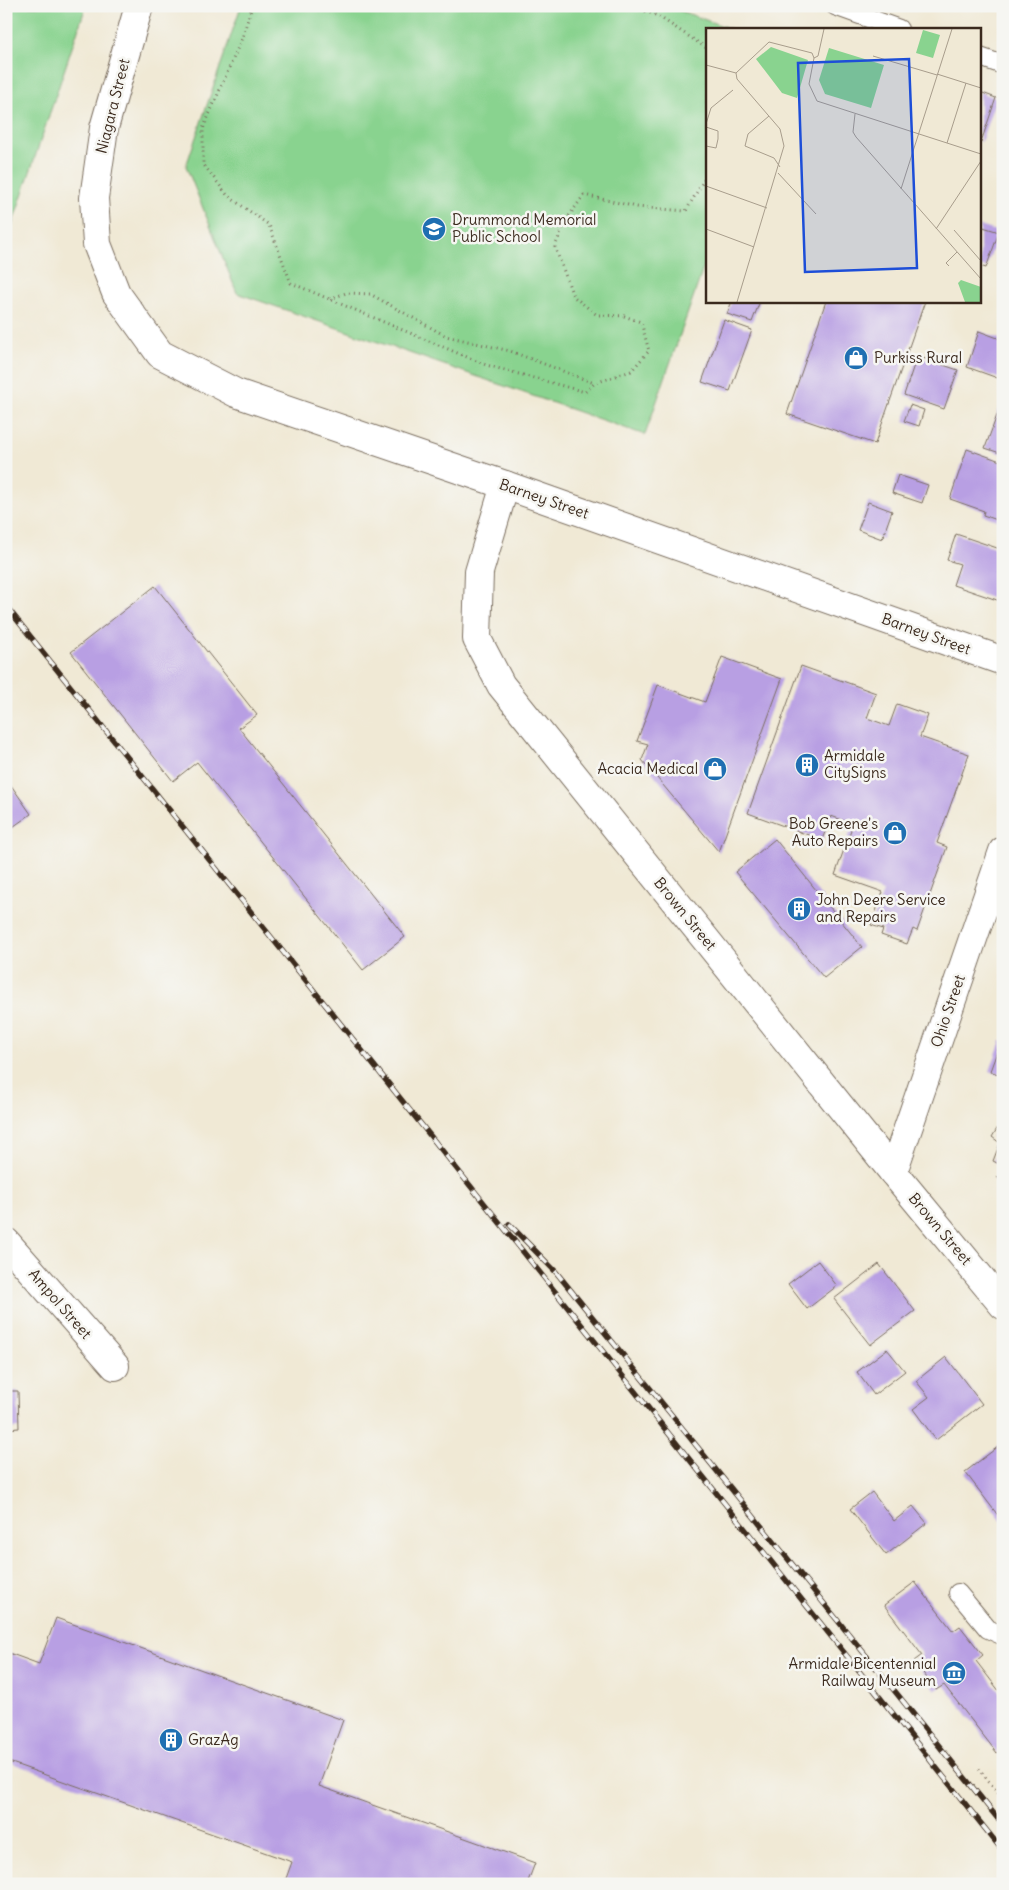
<svg xmlns="http://www.w3.org/2000/svg" width="1009" height="1890" font-family="Delius,sans-serif">
  <rect width="100%" height="100%" fill="#f6f6f2"/>
  <filter id="ink" filterUnits="userSpaceOnUse"><feTurbulence type="fractalNoise" baseFrequency=".02" numOctaves="2"/><feDisplacementMap in="SourceGraphic" scale="10" xChannelSelector="R" yChannelSelector="G"/><feConvolveMatrix kernelMatrix="1 2 1 2 8 2 1 2 1" color-interpolation-filters="sRGB"/></filter>
  <filter id="wash" filterUnits="userSpaceOnUse"><feTurbulence type="fractalNoise" baseFrequency=".0096" numOctaves="4" result="noise"/><feDisplacementMap in="SourceGraphic" scale="20" xChannelSelector="R" yChannelSelector="G"/><feGaussianBlur stdDeviation="1.12" result="paint"/><feColorMatrix in="noise" values="0 0 0 0 0 0 0 0 0 0 0 0 0 0 0 0 0 1.4 0 .05"/><feComposite in="paint" operator="in"/></filter>
  <g filter="url(#wash)">
    <rect width="100%" height="100%" fill="#f0e9d5"/>
    <g fill="#89d38f" stroke="#627e56">
      <path d="M6,6H86L6,243Z"/>
      <path d="M241,6H667L731,29H708V255L645,435L237,293L186,166Z"/>
    </g>
    <g id="blocks">
      <g fill="#b89fe3">
        <path d="M980,92L996,98L981,142H980Z"/>
        <path d="M980,226L999,232L986,268L980,266Z"/>
        <path d="M732,301H760L752,322L727,314Z"/>
        <path d="M826,301H925L875,444L787,414Z"/>
        <path d="M724,320L752,330L730,391L702,382Z"/>
        <path d="M979,331L1003,340V380L967,367Z"/>
        <path d="M917,356L958,370L944,409L904,395Z"/>
        <path d="M1003,399V454L985,448Z"/>
        <path d="M910,405L924,410L919,426L904,421Z"/>
        <path d="M967,449L1003,462V522L983,515L984,511L950,499Z"/>
        <path d="M898,475L928,485L922,503L892,493Z"/>
        <path d="M868,502L892,511L882,539L858,530Z"/>
        <path d="M956,534L1003,550V602L953,585L960,564L947,560Z"/>
        <path d="M155,586L257,715L239,728L405,937L363,970L197,762L173,781L71,652Z"/>
        <path d="M722,657L782,679L719,852L642,760L648,744L637,741L658,685L705,702Z"/>
        <path d="M801,666L876,693L867,718L889,726L897,704L928,715L920,737L969,754L937,843L947,847L917,931L913,929L907,944L881,935L883,929L871,925L883,892L835,875L853,824L831,816L822,840L748,813Z"/>
        <path d="M6,778L31,814L10,829L6,824Z"/>
        <path d="M775,839L862,947L824,978L735,872Z"/>
        <path d="M1001,1041L1003,1042V1076L990,1071Z"/>
        <path d="M1003,1119V1166L993,1161L1000,1143L992,1137Z"/>
        <path d="M1003,1173V1184L997,1177Z"/>
        <path d="M818,1261L837,1286L807,1309L788,1284Z"/>
        <path d="M879,1264L915,1311L870,1345L834,1299Z"/>
        <path d="M887,1349L905,1371L874,1395L857,1372Z"/>
        <path d="M946,1357L982,1404L936,1440L913,1409L929,1397L916,1381Z"/>
        <path d="M6,1391H18L19,1428L6,1429Z"/>
        <path d="M1003,1443V1522L965,1472Z"/>
        <path d="M872,1492L894,1521L913,1506L927,1523L886,1555L850,1509Z"/>
        <path d="M915,1582L953,1631L960,1626L983,1655L976,1661L1003,1696V1749L997,1753L944,1685L936,1690L914,1661L922,1655L884,1605Z"/>
        <path d="M56,1618L343,1720L319,1786L535,1863L527,1884H284L292,1862L6,1761V1652L39,1664Z"/>
      </g>
    </g>
  </g>
  <g filter="url(#ink)">
    <use href="#blocks" fill-opacity="0" stroke="#7a6d5e" stroke-width="1"/>
    <g fill="none" stroke-linecap="round" stroke-linejoin="round">
      <g stroke="#7a6d5e" stroke-width="20">
        <g id="service">
          <path d="M835,6L899,29"/>
          <path d="M980,57L1003,65"/>
          <path d="M958,1593L988,1629L999,1634"/>
        </g>
      </g>
      <g stroke="#7a6d5e" stroke-width="30">
        <g id="minor">
          <path d="M505,485L479,572L477,639L501,685L893,1172L1003,1305"/>
          <path d="M893,1172L1003,851"/>
          <path d="M6,1242L115,1366"/>
        </g>
      </g>
      <g stroke="#7a6d5e" stroke-width="30">
        <path id="tertiary" d="M139,6L104,128L94,198L97,244L116,293L160,354L236,393L505,485L1003,661"/>
      </g>
      <g stroke="#7a6d5e" stroke-width="3" stroke-dasharray="1 4" stroke-linecap="butt">
        <path d="M252,6L242,38L203,129V164L228,196L269,225L291,283L486,365L585,392L595,383L631,371L649,351L641,322L624,316L597,315L573,296L555,247L564,223L584,195L637,207L686,211L708,173"/>
        <path d="M631,6L658,16L708,49"/>
        <path d="M330,299L346,293L370,294L446,336L510,351L594,383"/>
        <path d="M979,1769L1003,1799"/>
      </g>
      <use href="#service" stroke="#fff" stroke-width="18"/>
      <use href="#minor" stroke="#fff" stroke-width="28"/>
      <use href="#tertiary" stroke="#fff" stroke-width="28"/>
      <g stroke="#3b2a1e" stroke-width="5.5">
        <g id="rail">
          <path d="M6,606L1003,1851"/>
          <path d="M509,1224L556,1272L1003,1825"/>
        </g>
      </g>
      <use href="#rail" stroke="#f6f6f2" stroke-width="4" stroke-dasharray="11" stroke-linecap="butt"/>
    </g>
  </g>
  <defs>
    <g id="school-disc" transform="scale(1.25)"><circle r="9.5" fill="#1f6fb2" stroke="#f6f6f2"/><path d="M0-5L7-2L0 1L-7-2ZM-4 1L0 2.5L4 1V4Q0 6-4 4Z" fill="#fff"/></g>
    <g id="shop-disc" transform="scale(1.25)"><circle r="9.5" fill="#1f6fb2" stroke="#f6f6f2"/><path d="M-5-2.5h2.3a2.7 3.5 0 0 1 5.4 0H5L5.5 6h-11ZM-1.5-2.5h3a1.5 2.3 0 0 0-3 0Z" fill="#fff"/></g>
    <g id="building-disc" transform="scale(1.25)"><circle r="9.5" fill="#1f6fb2" stroke="#f6f6f2"/><path d="M-4-6H4V6H1V3H-1V6H-4ZM-2.5-4.3h1.7v1.8h-1.7ZM.8-4.3h1.7v1.8H.8ZM-2.5-1h1.7V.8h-1.7ZM.8-1h1.7V.8H.8Z" fill="#fff"/></g>
    <g id="museum-disc" transform="scale(1.25)"><circle r="9.5" fill="#1f6fb2" stroke="#f6f6f2"/><path d="M0-6L6-3V-2H-6V-3ZM-5-1h2V3h-2ZM-1-1h2V3h-2ZM3-1h2V3H3ZM-6 4H6V6H-6Z" fill="#fff"/></g>
  </defs>
  <g fill-rule="evenodd">
    <use href="#school-disc" x="434" y="229"/>
    <use href="#shop-disc" x="856" y="358"/>
    <use href="#building-disc" x="807" y="765"/>
    <use href="#shop-disc" x="715" y="769"/>
    <use href="#shop-disc" x="895" y="833"/>
    <use href="#building-disc" x="799" y="909"/>
    <use href="#museum-disc" x="954" y="1673"/>
    <use href="#building-disc" x="171" y="1740"/>
  </g>
  <g text-anchor="middle" stroke-width="5" stroke-linejoin="round" paint-order="stroke">
    <g font-size="15" fill="#3b2a1e" stroke="#f6f6f2">
      <text transform="translate(113 106) rotate(-76)" y="5">Niagara Street</text>
      <text transform="translate(544 499) rotate(19)" y="5">Barney Street</text>
      <text transform="translate(926 634) rotate(20)" y="5">Barney Street</text>
      <text transform="translate(685 914) rotate(51)" y="5">Brown Street</text>
      <text transform="translate(948 1011) rotate(-71)" y="5">Ohio Street</text>
      <text transform="translate(940 1229) rotate(50)" y="5">Brown Street</text>
      <text transform="translate(60 1304) rotate(49)" y="5">Ampol Street</text>
    </g>
    <g font-size="15" fill="#3b2a1e" stroke="#f6f6f2" text-anchor="start">
      <text x="452" y="225">Drummond Memorial<tspan x="452" dy="17">Public School</tspan></text>
      <text x="874" y="363">Purkiss Rural</text>
      <text x="824" y="761">Armidale<tspan x="824" dy="17">CitySigns</tspan></text>
      <text x="698" y="774" text-anchor="end">Acacia Medical</text>
      <text x="878" y="829" text-anchor="end">Bob Greene's<tspan x="878" dy="17">Auto Repairs</tspan></text>
      <text x="816" y="905">John Deere Service<tspan x="816" dy="17">and Repairs</tspan></text>
      <text x="936" y="1669" text-anchor="end">Armidale Bicentennial<tspan x="936" dy="17">Railway Museum</tspan></text>
      <text x="188" y="1745">GrazAg</text>
    </g>
  </g>
  <g transform="translate(706 28)">
    <rect width="275" height="275" fill="#f0e9d5"/>
    <path d="M217,2L234,7L227,30L210,25ZM65,19L102,32L91,70L76,65L50,31ZM123,20L178,37L165,80L119,66L113,52ZM255,252L275,259V274H259L252,255Z" fill="#89d38f"/>
    <path fill="none" stroke="#a89d8c" stroke-width="1" d="M106,25L108,30L103,56L111,73L275,126M167,28L231,47M108,30L112,28L118,1M0,37L30,45M30,45L31,51L74,101L78,118L31,274M30,45L63,14L106,25M231,46L275,60M149,86L147,104L150,109L275,251M63,88L42,106L39,118L68,130L74,139M0,96L5,80L27,62M0,99L12,103V111L10,120L0,118M241,115L260,55M72,145L110,186M0,158L61,180M195,161L246,1M0,201L48,219M230,201L275,133M248,202L275,233M243,238L240,235L251,224"/>
    <path fill="#1d4ed8" fill-opacity="0.15" stroke="#1d4ed8" stroke-width="2.5" d="M203,31L211,240L99,244L92,35Z"/>
    <rect width="275" height="275" fill="none" stroke="#3b2a1e" stroke-width="2.5"/>
  </g>
  <rect width="1009" height="1890" fill="none" stroke="#f6f6f2" stroke-width="25"/>
</svg>
